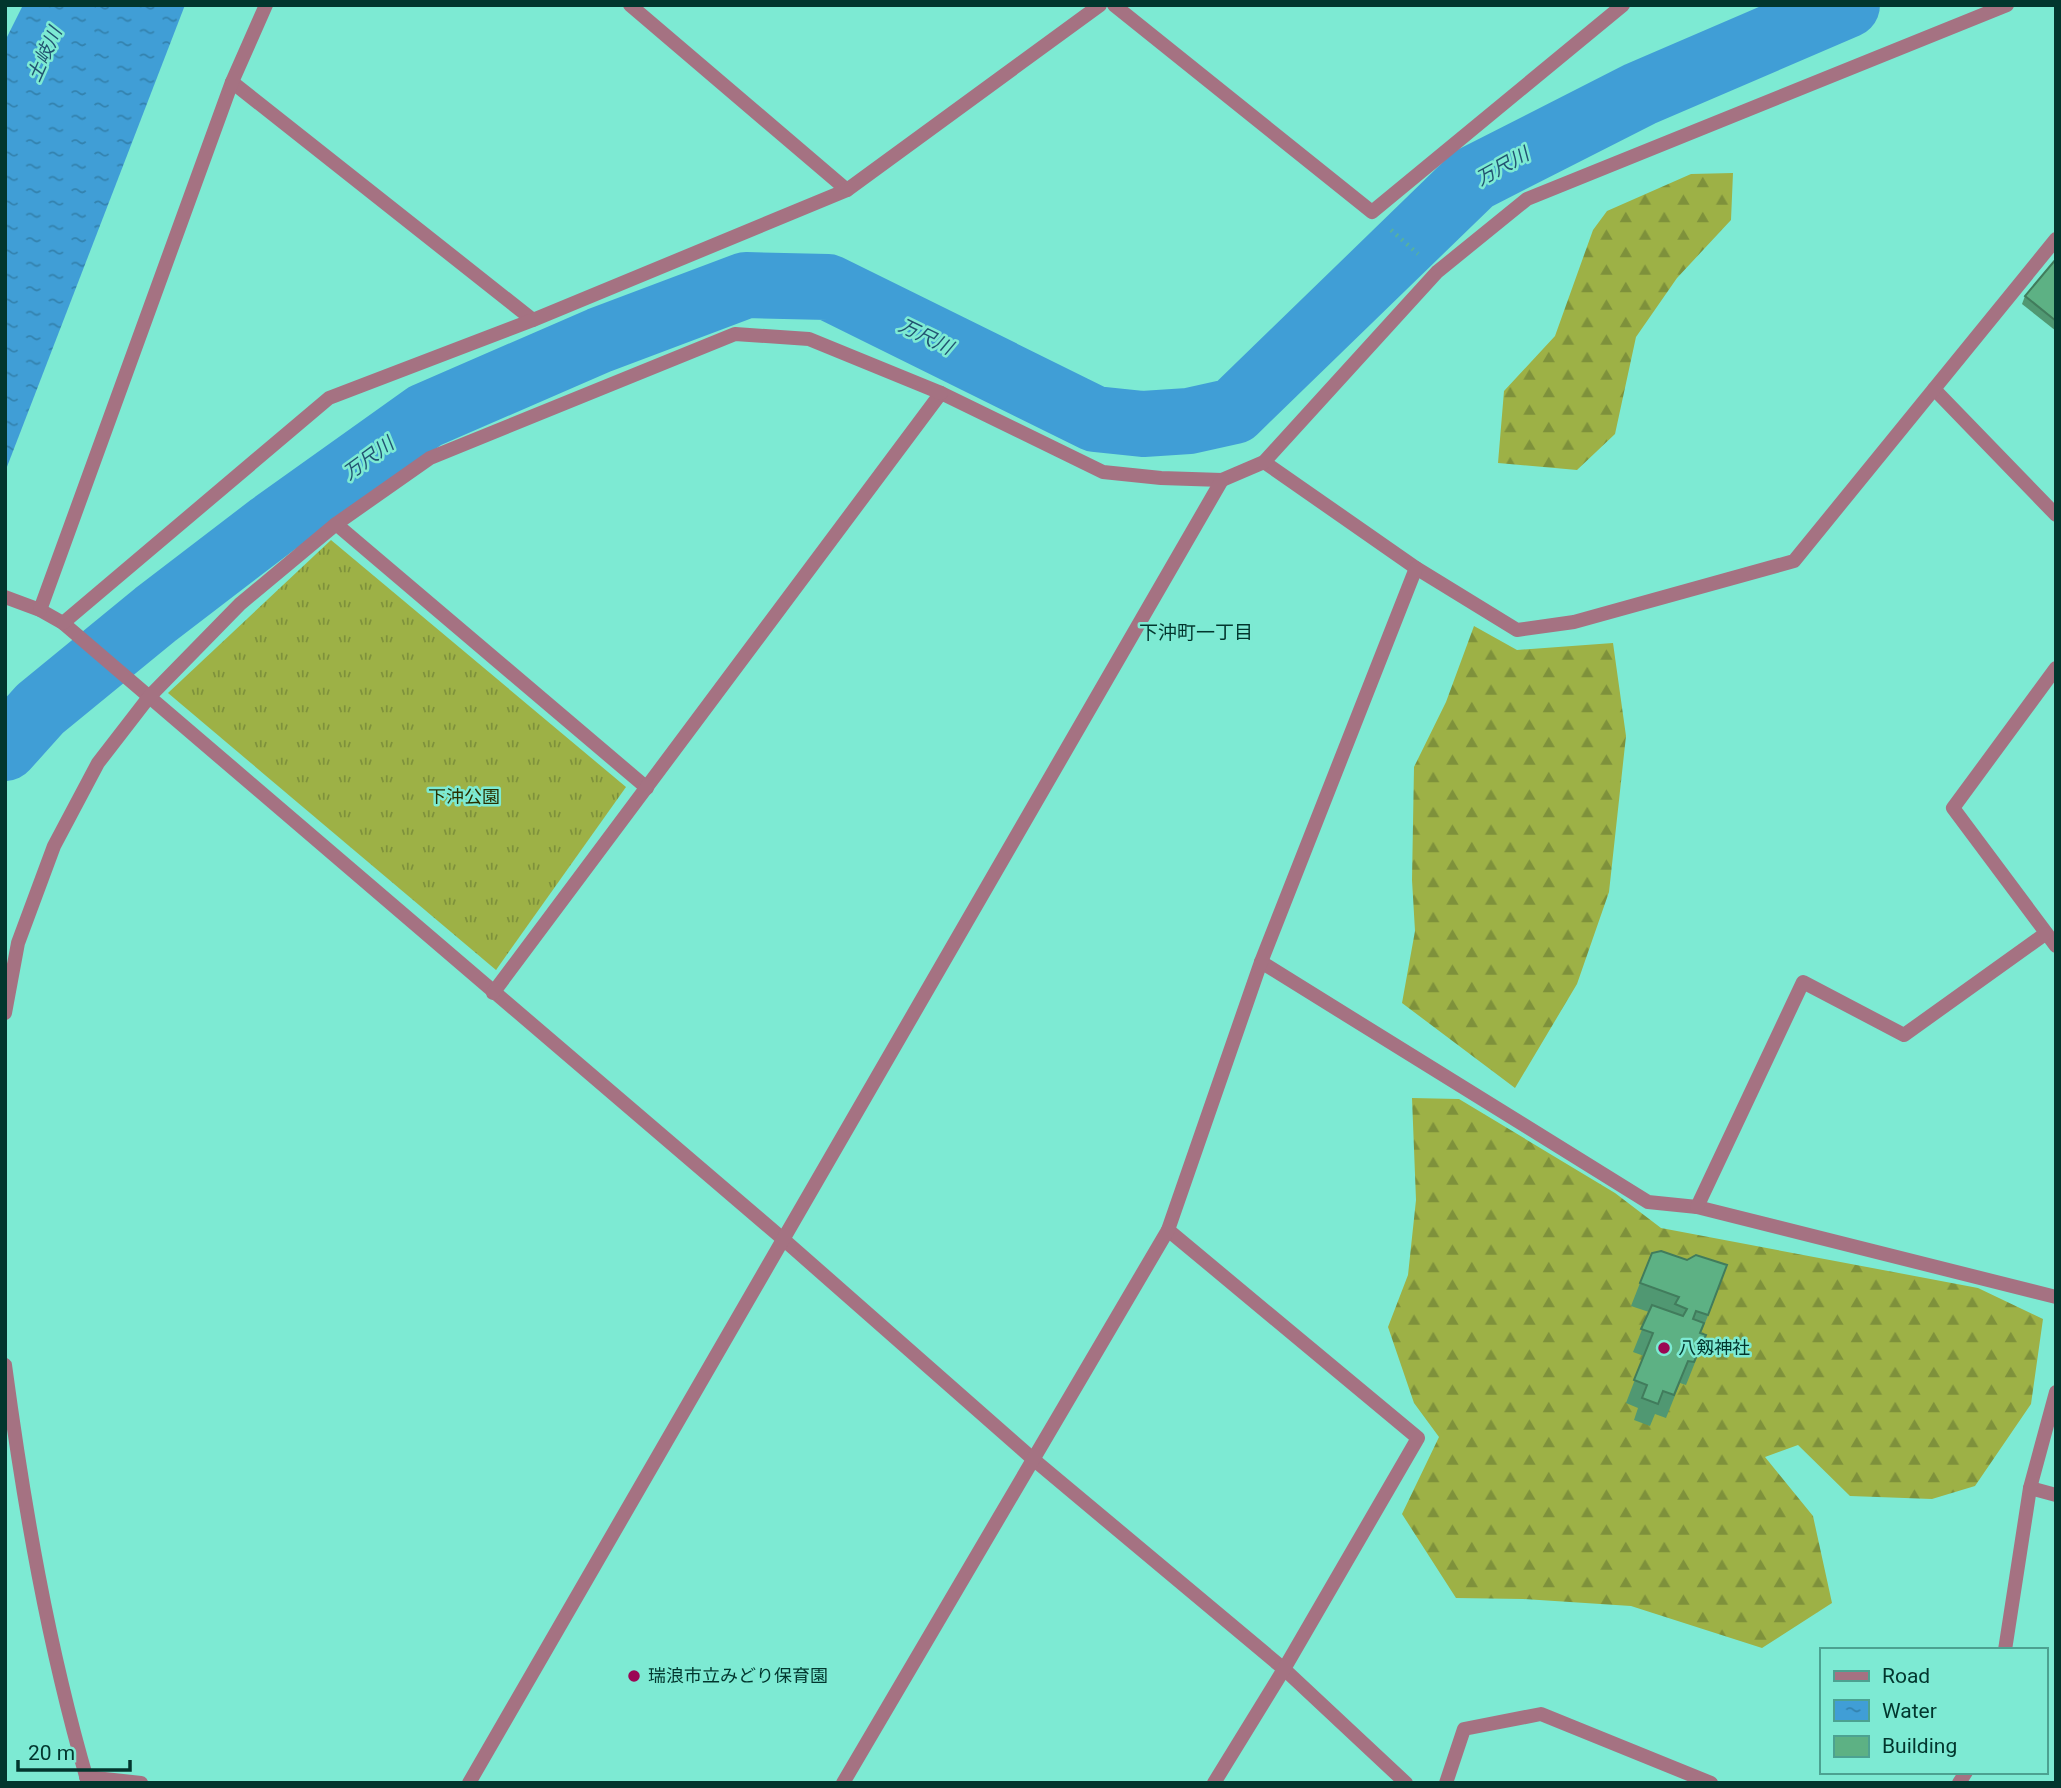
<svg xmlns="http://www.w3.org/2000/svg" width="2061" height="1788" font-family="Roboto,'Noto Sans JP',sans-serif">
  <defs>
    <pattern id="grass-tufts" width="24" height="20" patternUnits="userSpaceOnUse" patternTransform="scale(1.75)"><rect width="24" height="20" fill="#9db146"/><path d="M3 7l-1-3M5 7V3M7 7l1-3M15 17l-1-3M17 17v-4M19 17l1-3" fill="none" stroke="#7e913b"/></pattern>
    <pattern id="forest-firs" width="22" height="20" patternUnits="userSpaceOnUse" patternTransform="scale(1.75)"><rect width="22" height="20" fill="#9db146"/><path d="M5 1l3.5 6h-7zM16 11l3.5 6h-7z" fill="#7e913b"/></pattern>
    <pattern id="water-ripples" width="26" height="14" patternUnits="userSpaceOnUse" patternTransform="scale(1.75)"><rect width="26" height="14" fill="#409ed6"/><path d="M2 4q2-2 4 0t4 0M15 11q2-2 4 0t4 0" fill="none" stroke="#3382ae"/></pattern>
  </defs>
  <rect width="100%" height="100%" fill="#7dead3"/>
  <path fill="url(#grass-tufts)" d="M331,540L626,787L496,970L168,693Z"/>
  <g fill="url(#forest-firs)">
    <path d="M1733,173L1731,220L1677,278L1636,337L1615,434L1577,470L1498,463L1504,391L1555,336L1593,230L1607,211L1691,174Z"/>
    <path d="M1474,626L1517,650L1613,643L1626,736L1609,892L1577,984L1515,1088L1402,1003L1415,931L1412,880L1414,767L1446,702Z"/>
    <path d="M1412,1098L1459,1099L1615,1193L1661,1228L1978,1288L2043,1319L2031,1404L1975,1486L1932,1499L1850,1496L1798,1445L1765,1457L1813,1516L1832,1603L1762,1648L1631,1606L1523,1599L1456,1598L1402,1514L1439,1437L1414,1403L1388,1327L1408,1275L1416,1200Z"/>
  </g>
  <path fill="url(#water-ripples)" d="M23,5H185L5,472V41Z"/>
  <g fill="none" stroke-linecap="round" stroke-linejoin="round">
    <path stroke="#409ed6" stroke-width="66" d="M5,748L40,709L156,614L271,526L425,416L600,340L746,285L828,287L1095,419L1143,424L1189,421L1234,411L1473,179L1640,94L1847,5"/>
    <path stroke="#56b19f" stroke-width="4.5" stroke-dasharray="2 5" stroke-linecap="butt" d="M1391,230L1418,254"/>
    <g stroke="#a57282" stroke-width="14">
      <path d="M630,5L847,190"/>
      <path d="M1114,5L1372,212L1623,5"/>
      <path d="M232,82L533,320"/>
      <path d="M1934,389L2056,515"/>
      <path d="M1264,462L1416,568L1517,630L1574,622L1794,561L2056,239"/>
      <path d="M336,524L647,788"/>
      <path d="M5,597L40,610L63,623L783,1239L1033,1459L1284,1669L1406,1783"/>
      <path d="M40,610L232,82L266,5"/>
      <path d="M63,623L329,398L533,320L847,190L1100,5"/>
      <path d="M2056,668L1953,808L2056,946"/>
      <path d="M1261,962L1648,1202L1697,1207L2056,1297"/>
      <path d="M493,993L941,393L1103,472L1161,478L1222,480L1264,462L1437,272L1527,199L2007,5"/>
      <path d="M5,1013L18,943L54,846L98,763L149,697L240,604L336,524L430,458L735,334L809,339L941,393"/>
      <path d="M1697,1207L1803,982L1904,1035L2045,934"/>
      <path d="M1168,1230L1418,1438L1284,1669L1214,1783"/>
      <path d="M5,1365C24,1506 48,1646 88,1783"/>
      <path d="M2030,1488L2056,1495"/>
      <path d="M2005,1650L2030,1488L2056,1392"/>
      <path d="M86,1777L141,1783"/>
      <path d="M469,1783L1222,480"/>
      <path d="M843,1783L1168,1230L1261,962L1416,568"/>
      <path d="M1446,1783L1464,1729L1541,1714L1711,1783"/>
      <path d="M1959,1783L1966,1772"/>
    </g>
  </g>
  <g fill="#509872">
    <path d="M2056,259V331L2022,304L2025,296Z"/>
    <path d="M1640,1283L1719,1288L1701,1333L1706,1335L1686,1385L1680,1383L1666,1418L1655,1414L1650,1426L1634,1420L1638,1408L1626,1403L1644,1356L1633,1352L1649,1312L1631,1306Z"/>
  </g>
  <g fill="#5db184" stroke="#417c5c" stroke-width="2">
    <path d="M2056,259V321L2025,296Z"/>
    <path d="M1661,1251L1687,1260L1696,1255L1727,1265L1708,1315L1696,1311L1693,1319L1704,1323L1700,1333L1706,1335L1694,1362L1688,1361L1674,1395L1663,1391L1658,1404L1642,1398L1647,1385L1634,1380L1653,1333L1641,1329L1652,1305L1683,1316L1687,1309L1675,1304L1679,1297L1640,1283L1652,1253Z"/>
  </g>
  <g fill="#9b0654" stroke="#7dead3" stroke-width="2.5">
    <circle cx="1664" cy="1348" r="7"/>
    <circle cx="634" cy="1676" r="7"/>
  </g>
  <g text-anchor="middle" stroke-width="5" stroke-linejoin="round" paint-order="stroke">
    <g font-size="18" fill="#2a3100" stroke="#7dead3">
      <text x="464" y="803">下沖公園</text>
    </g>
    <g font-size="18" fill="#02362e" stroke="#7dead3" text-anchor="start">
      <text x="1678" y="1354">八剱神社</text>
      <text x="648" y="1682">瑞浪市立みどり保育園</text>
    </g>
    <g font-size="19" font-style="italic" fill="#225371" stroke="#7dead3">
      <text transform="translate(44 54) rotate(-66)" y="7">土岐川</text>
      <text transform="translate(1502 166) rotate(-29)" y="7">万尺川</text>
      <text transform="translate(926 336) rotate(26)" y="7">万尺川</text>
      <text transform="translate(368 458) rotate(-36)" y="7">万尺川</text>
    </g>
    <g font-size="19" fill="#02362e" stroke="#7dead3">
      <text x="1196" y="639">下沖町一丁目</text>
    </g>
  </g>
  <rect width="2061" height="1788" fill="none" stroke="#02362e" stroke-width="14"/>
  <rect x="1820" y="1648" width="228" height="126" fill="#7dead3" stroke="#4ca291" stroke-width="2"/>
  <rect x="1834" y="1671" width="35" height="10" fill="#a57282" stroke="#4ca291" stroke-width="2"/>
  <text x="1882" y="1683" font-size="21" fill="#02362e">Road</text>
  <rect x="1834" y="1700" width="35" height="21" fill="url(#water-ripples)" stroke="#4ca291" stroke-width="2"/>
  <text x="1882" y="1718" font-size="21" fill="#02362e">Water</text>
  <rect x="1834" y="1736" width="35" height="21" fill="#5db184" stroke="#4ca291" stroke-width="2"/>
  <text x="1882" y="1753" font-size="21" fill="#02362e">Building</text>
  <path d="M18 1760v10h112v-10" fill="none" stroke="#02362e" stroke-width="3.5"/>
  <text x="28" y="1760" font-size="21" fill="#02362e" stroke="#7dead3" stroke-width="5" paint-order="stroke">20 m</text>
</svg>
